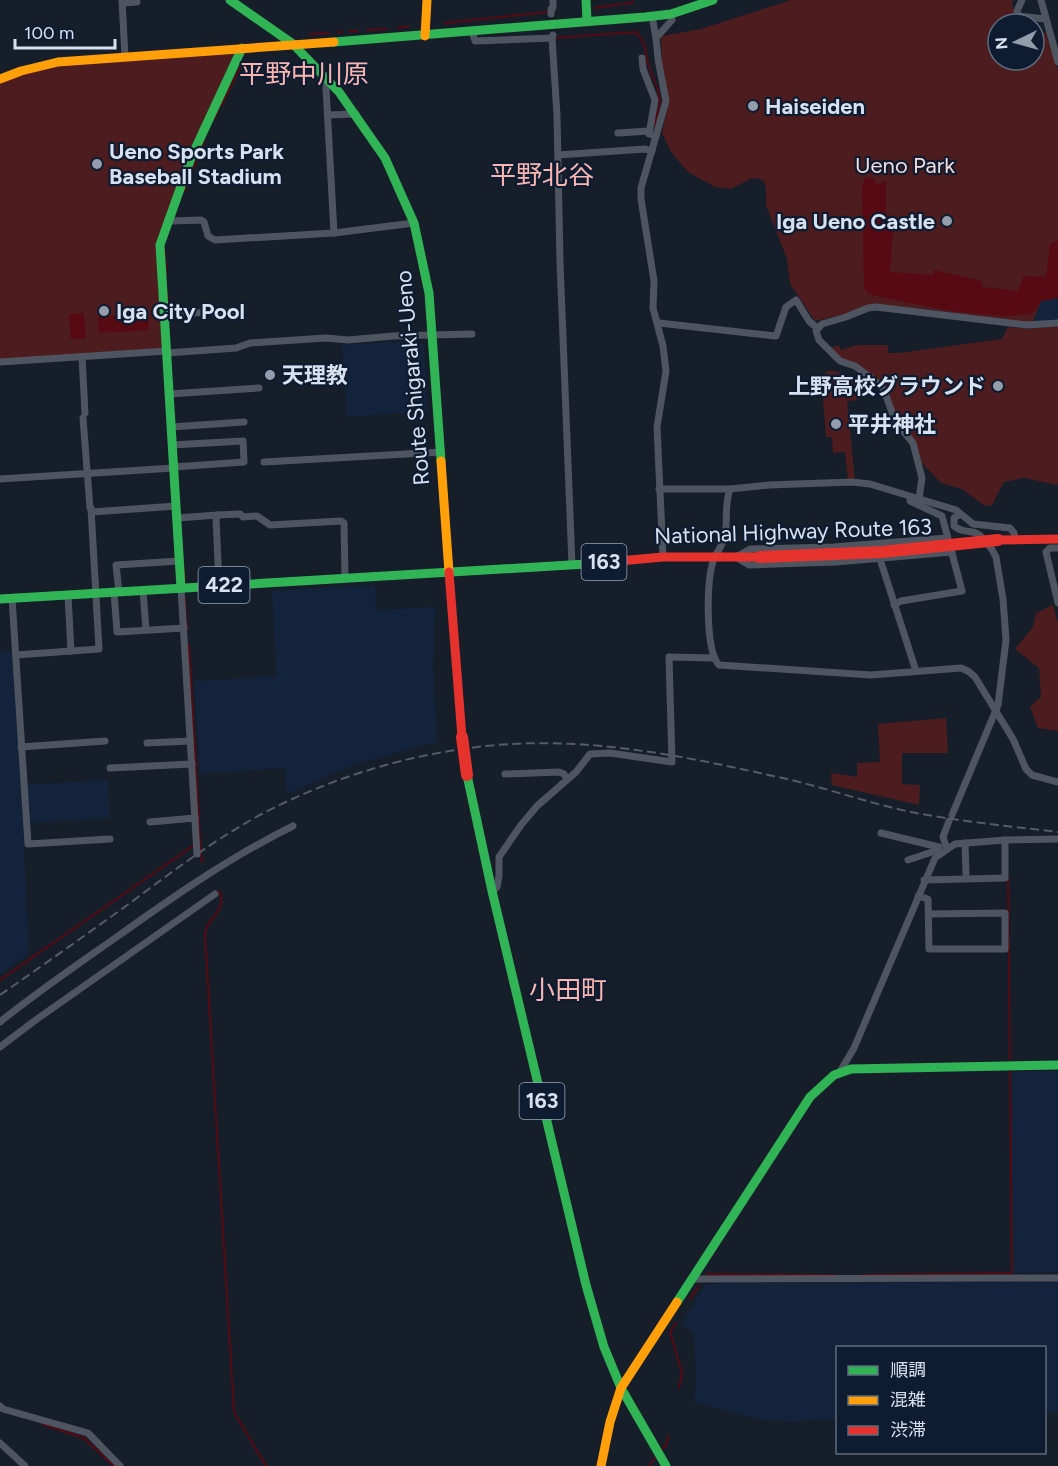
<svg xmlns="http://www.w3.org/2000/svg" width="1058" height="1466" font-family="Figtree,'Noto Sans JP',sans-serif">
  <rect width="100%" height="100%" fill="#161e2a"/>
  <g fill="#13233c">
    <path d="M1058,298V319L1033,322L1041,301Z"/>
    <path d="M401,341L424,344L428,411L347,417L342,345Z"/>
    <path d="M375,585L376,610L435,607L433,666L437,742L355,764L287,794L285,768L200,774L194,681L276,676L272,591Z"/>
    <path d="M12,651L21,785L108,780L110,818L23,823L29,954L0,974V652Z"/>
    <path d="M1058,1071V1272L1013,1273L1011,1072Z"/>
    <path d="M1058,1282V1412H1045L1044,1348H838L837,1419L796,1421L761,1420L694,1402L696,1386L694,1333L681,1324L705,1285L725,1283Z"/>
  </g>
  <g fill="#4d1c1e">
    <path d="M791,0H1013L1012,5L1021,24H998V60H1034V32L1046,33L1058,70V298L1041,301L1033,322L979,318L960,315L950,312L883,305L815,321L790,284L787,259L766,205V189L764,181L756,178L750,179L731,189L715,187L688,172L671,152L662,133L669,101L662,62L661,39L662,36L701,29Z"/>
    <path d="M241,49L160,238L163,348L0,360V80L58,63Z"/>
    <path d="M1058,326V485L1024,478L1004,482L992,505L985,506L962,489L941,483L920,461L897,421L887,390L841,358L830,348L839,345L841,350L857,345H888V353H899L1002,339L1008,327L1027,329Z"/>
    <path d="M828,371H835L855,378L857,400L847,401L855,480H848L845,452L833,453L832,437H826L822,385L825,373Z"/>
    <path d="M1053,605L1058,623V731L1038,728L1030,707L1041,697L1039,668L1015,649L1033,627L1036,613Z"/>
    <path d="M946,718L948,753H902V784L920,785L919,805L832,785L831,773L857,777V763L880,762L878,724Z"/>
  </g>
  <g fill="#570a11">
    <path d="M865,178H872L877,184L886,181V215L894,216L890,272L933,275L934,270L982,281V287L1018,291L1024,276L1046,277L1050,244L1058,241V298L1041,301L1033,313C989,323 913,303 868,294L864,287L862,187Z"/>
    <path d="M84,313L86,338L71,339L69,314Z"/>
    <path d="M148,313L149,330L99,333L98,317Z"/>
  </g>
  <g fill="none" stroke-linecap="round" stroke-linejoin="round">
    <g stroke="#570a11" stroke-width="2">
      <path d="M624,4L632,3L633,0"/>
      <path d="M595,8L621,4"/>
      <path d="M444,23L548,12"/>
      <path d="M398,28L409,26"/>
      <path d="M367,30L386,29"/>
      <path d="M350,31H357"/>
      <path d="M338,32H342"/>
      <path d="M310,34L329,33"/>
      <path d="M553,38L637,32L645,47L648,64L658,90L660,103L654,126"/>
      <path d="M221,106L241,66"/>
      <path d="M214,119L218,111"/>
      <path d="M184,192L204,142"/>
      <path d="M165,252V259"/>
      <path d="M166,263V273"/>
      <path d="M167,291L168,305"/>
      <path d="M184,570L185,579"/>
      <path d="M185,598L186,620"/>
      <path d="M187,623V631"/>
      <path d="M189,645L200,841L202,862"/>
      <path d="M1008,877L1010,1059"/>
      <path d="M219,891C229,911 205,918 205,936L234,1412L266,1466"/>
      <path d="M0,980L200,841"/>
      <path d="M707,1274L835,1275"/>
      <path d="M862,1275L1012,1273L1010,1072"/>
      <path d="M690,1299L699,1286"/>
      <path d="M676,1323L670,1332L682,1373L679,1388"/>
      <path d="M42,1424L84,1438L114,1466"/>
      <path d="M662,1449L667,1444L668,1436"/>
      <path d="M649,1466L655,1458"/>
    </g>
    <g stroke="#4f5560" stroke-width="7">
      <path d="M122,0L125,57"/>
      <path d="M1022,0L1017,11L1019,16L1045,19"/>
      <path d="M1041,0L1058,62"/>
      <path d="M123,3L137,2"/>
      <path d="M551,14V9L553,8V0"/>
      <path d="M652,16L656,38"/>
      <path d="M472,31L475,41L552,38"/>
      <path d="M553,35L552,38L557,115L560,262L572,565"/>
      <path d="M642,58L643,69L655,100L649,134L656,136"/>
      <path d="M328,78L326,88L334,233"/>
      <path d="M328,115L356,114"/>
      <path d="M618,133L649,131"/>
      <path d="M558,155L645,149L652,151"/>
      <path d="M168,219L173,221L201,220L204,222L208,236L215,240L334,233L414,223"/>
      <path d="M165,314L240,311"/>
      <path d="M659,323L776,336L786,307L796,300L809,321L817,328"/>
      <path d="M167,353L236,348L250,343L326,338L348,340L393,336L472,334"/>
      <path d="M82,357L85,413"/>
      <path d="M0,362L167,351"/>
      <path d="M169,394L259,388"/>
      <path d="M171,427L244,422"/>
      <path d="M172,445L243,441L244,462L174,467"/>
      <path d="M264,462L441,452"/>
      <path d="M0,479L174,468"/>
      <path d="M659,489H730"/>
      <path d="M919,499L922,478L913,443L895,421L884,390L879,384L855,366L840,361L819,340L816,331L822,324L846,317L868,308L876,307L1027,325L1058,323"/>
      <path d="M92,512L176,506"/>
      <path d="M177,518L218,515"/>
      <path d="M947,538L834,547L750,549L736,557L749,565L775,564L836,562L952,552"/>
      <path d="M1015,538L1014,533L1010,528L973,524L956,510L870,484L852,482L769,485L730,489C724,507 728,518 725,535C724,545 714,554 712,565C707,585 705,650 719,665L871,675L961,668L968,671L975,677L1013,739L1026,769L1032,775L1058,782"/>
      <path d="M1058,548H1050L1046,552L1058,603"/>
      <path d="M663,557L657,427L666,371L663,346L653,308L654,281L641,199V188L666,101L658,59L656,38L672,20L671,14"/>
      <path d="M880,559L916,671"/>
      <path d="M219,586L216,517L218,515L240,514L243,517L257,516L270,525L341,521L344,523L345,578"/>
      <path d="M181,588L197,854"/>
      <path d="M143,590L146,630"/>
      <path d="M114,592L117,632L184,628"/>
      <path d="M119,592L116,565L179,561"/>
      <path d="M68,595L71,651"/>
      <path d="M12,598L28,844L110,839"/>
      <path d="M894,605L901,601L962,591L942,516L910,501"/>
      <path d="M16,655L99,649L91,508H90L83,418"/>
      <path d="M147,743L190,741"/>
      <path d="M21,747L105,741"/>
      <path d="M110,768L192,764"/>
      <path d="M505,774L559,772L564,774L567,779"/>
      <path d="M952,815L998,705L1006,640L1003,599L996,557C992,548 982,534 973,532C965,531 960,531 954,526V518L960,514"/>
      <path d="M150,822L195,818"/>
      <path d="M881,833L939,847"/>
      <path d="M965,843L966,874"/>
      <path d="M947,849L943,837L949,821"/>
      <path d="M908,860L938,850"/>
      <path d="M924,880L1005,878V840"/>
      <path d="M493,891L497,887L499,876V857L521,825L537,806L576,772L590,754L610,753L672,762L669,657L713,658"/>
      <path d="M918,896L928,899L929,949H1005V913L929,914"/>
      <path d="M0,1022C36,993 74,967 111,941C170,899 228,858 293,826"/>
      <path d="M0,1047L37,1019L215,894"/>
      <path d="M841,1070L854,1048L935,858L955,844L1005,840L1058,839"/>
      <path d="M693,1279L1058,1278"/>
      <path d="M0,1406L3,1409L88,1433L120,1466"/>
      <path d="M0,1443L25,1466"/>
    </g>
    <g stroke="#30b455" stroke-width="9">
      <path d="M230,0L293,44L339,92L385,158L414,223L429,293L441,461"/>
      <path d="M586,0L587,21"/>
      <path d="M334,42L645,17L671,14L713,0"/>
      <path d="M181,588L160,245L191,158L242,48"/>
      <path d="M0,599L586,564"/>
      <path d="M467,775L492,891L586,1285L604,1347L621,1388L666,1466"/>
      <path d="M677,1302L810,1097L834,1075L851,1069L1058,1065"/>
    </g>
    <g stroke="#ff9f0a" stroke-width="9">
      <path d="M425,36L427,0"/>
      <path d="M0,79L21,71L58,62L334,42"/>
      <path d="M441,461L449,572"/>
      <path d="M601,1466L610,1422L621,1388L677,1302"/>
    </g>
    <g stroke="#e5322d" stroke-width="9">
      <path d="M998,540L1058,539"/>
      <path d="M586,564L663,557H760"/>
      <path d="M449,572L462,737"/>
    </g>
    <path stroke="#565c66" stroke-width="2" stroke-dasharray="9 4.5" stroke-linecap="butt" d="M0,995C42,966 84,936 126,906C169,874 211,842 258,816C331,777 414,752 497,745C589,737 684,756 773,776C818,785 861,801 906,811C956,821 1007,826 1058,832"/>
    <g stroke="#e5322d" stroke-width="12">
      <path d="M760,557L882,552L998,540"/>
      <path d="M462,737L467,775"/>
    </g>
  </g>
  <g fill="#939dab" stroke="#0e1c32" stroke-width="2">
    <circle cx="753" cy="106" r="6"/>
    <circle cx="97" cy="164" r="6"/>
    <circle cx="947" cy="221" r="6"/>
    <circle cx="104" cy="311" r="6"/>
    <circle cx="270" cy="375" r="6"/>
    <circle cx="998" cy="386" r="6"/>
    <circle cx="836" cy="424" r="6"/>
  </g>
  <g text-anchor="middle" stroke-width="4.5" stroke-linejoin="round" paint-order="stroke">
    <g fill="#0e1c32" stroke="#9ba6b7" stroke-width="1.5">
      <rect x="581.5" y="544" width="45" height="36" rx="4.5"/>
      <rect x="198.5" y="567" width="51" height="36" rx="4.5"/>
      <rect x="519.5" y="1083" width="45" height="36" rx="4.5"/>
    </g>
    <g font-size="21" font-weight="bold" fill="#d7e1f0">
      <text x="604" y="569">163</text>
      <text x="224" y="592">422</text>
      <text x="542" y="1108">163</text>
    </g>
    <g font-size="22" font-weight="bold" fill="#d7e1f0" stroke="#0e1c32" text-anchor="start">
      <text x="765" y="114">Haiseiden</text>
      <text x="109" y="159">Ueno Sports Park<tspan x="109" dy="25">Baseball Stadium</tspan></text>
      <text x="935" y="229" text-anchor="end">Iga Ueno Castle</text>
      <text x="116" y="319">Iga City Pool</text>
      <text x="282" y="383">天理教</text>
      <text x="986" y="394" text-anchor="end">上野高校グラウンド</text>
      <text x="848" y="432">平井神社</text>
    </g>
    <g font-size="22" fill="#f5dbd9" stroke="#0e1c32">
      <text x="905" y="173">Ueno Park</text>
    </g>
    <g font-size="22" fill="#d7e1f0" stroke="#0e1c32">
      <text transform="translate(412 378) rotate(-95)" y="8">Route Shigaraki-Ueno</text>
      <text transform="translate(793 531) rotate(-2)" y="8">National Highway Route 163</text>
    </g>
    <g font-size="26" fill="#f9b5b0" stroke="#0e1c32">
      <text x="304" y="83">平野中川原</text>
      <text x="542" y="184">平野北谷</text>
      <text x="568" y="999">小田町</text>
    </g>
  </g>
  <rect x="836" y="1346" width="210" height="108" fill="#0e1c32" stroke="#5e6b7e" stroke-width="1.5"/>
  <rect x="848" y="1366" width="30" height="9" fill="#30b455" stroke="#5e6b7e" stroke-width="1.5"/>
  <text x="890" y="1376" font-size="18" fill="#d7e1f0">順調</text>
  <rect x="848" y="1396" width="30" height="9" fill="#ff9f0a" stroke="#5e6b7e" stroke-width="1.5"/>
  <text x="890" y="1406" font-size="18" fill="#d7e1f0">混雑</text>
  <rect x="848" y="1426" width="30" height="9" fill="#e5322d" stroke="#5e6b7e" stroke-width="1.5"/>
  <text x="890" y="1436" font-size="18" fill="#d7e1f0">渋滞</text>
  <g transform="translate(1016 42) rotate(265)"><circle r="28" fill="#0e1c32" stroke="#5e6b7e" stroke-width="1.5"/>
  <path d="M0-4.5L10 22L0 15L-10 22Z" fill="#939dab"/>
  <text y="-9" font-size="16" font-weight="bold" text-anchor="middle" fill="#d7e1f0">N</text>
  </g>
  <path d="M15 39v9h100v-9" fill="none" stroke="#d7e1f0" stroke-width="3"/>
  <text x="24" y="39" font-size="18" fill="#d7e1f0" stroke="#0e1c32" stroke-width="4.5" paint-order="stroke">100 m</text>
</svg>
